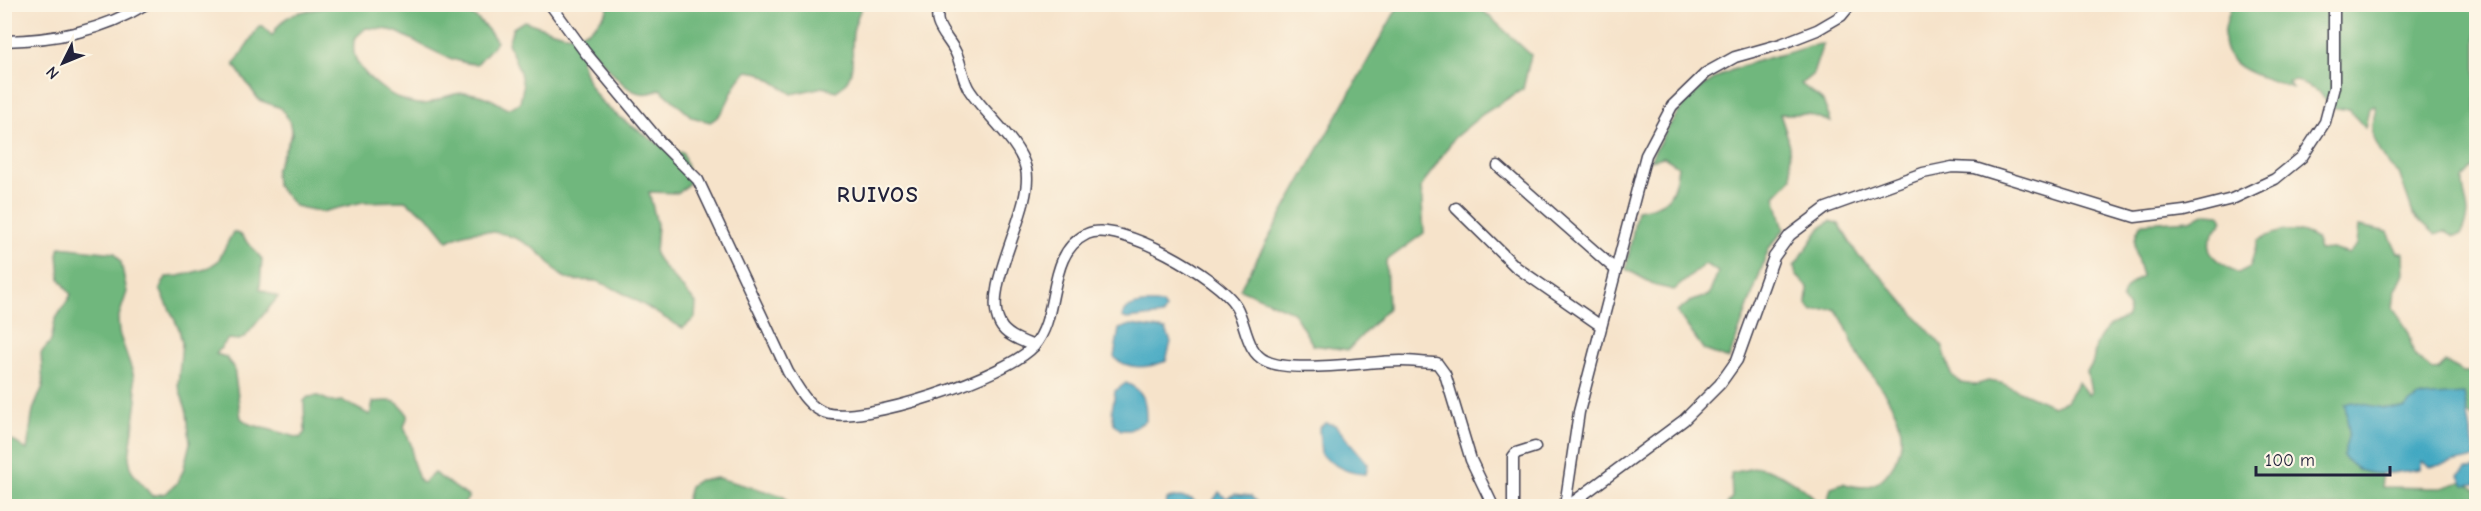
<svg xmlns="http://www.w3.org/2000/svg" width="2481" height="511" font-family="'Comic Neue',sans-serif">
  <rect width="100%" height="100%" fill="#fcf5e5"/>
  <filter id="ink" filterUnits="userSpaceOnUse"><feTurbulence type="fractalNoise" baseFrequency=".0167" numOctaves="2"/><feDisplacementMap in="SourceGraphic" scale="12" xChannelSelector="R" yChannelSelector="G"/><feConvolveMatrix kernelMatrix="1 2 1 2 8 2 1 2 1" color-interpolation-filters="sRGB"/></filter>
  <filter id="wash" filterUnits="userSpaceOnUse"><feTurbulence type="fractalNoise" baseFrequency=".008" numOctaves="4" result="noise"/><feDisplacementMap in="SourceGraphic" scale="24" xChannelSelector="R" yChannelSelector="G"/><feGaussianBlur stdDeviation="1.35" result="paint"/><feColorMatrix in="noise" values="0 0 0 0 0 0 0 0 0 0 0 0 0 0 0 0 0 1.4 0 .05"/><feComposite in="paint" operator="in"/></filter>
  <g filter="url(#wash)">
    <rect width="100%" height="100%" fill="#f6e3ca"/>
    <g fill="#6fb77d" stroke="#486c5c" stroke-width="1.5">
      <path d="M338,4L456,5C474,14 486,25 497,42L477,64C450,63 423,45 399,33C390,28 376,29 366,28L354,39C354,43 353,49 354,53C358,76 401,107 425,104C433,103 442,97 451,95C470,89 491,97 507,109L520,103L523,87L520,72L508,43L513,28L524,21C551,29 577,47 599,21C604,15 608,12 608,5H862C859,14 854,24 853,33C850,54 859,78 836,91L823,87L792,94L760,73L748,71C729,84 731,111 710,122L692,117L660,89C628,107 613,67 589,49L581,60C588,96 609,111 638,130C652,140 666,150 683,153L691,181L679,193L649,192L657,224L655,254L662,265L696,303L695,318L683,328C655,314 629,293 599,282C590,278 577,283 568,279C558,276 551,264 544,257C518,233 480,222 448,241L428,216L405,201L363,202L322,212L295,206L276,185L275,171L292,134L289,120L281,108L259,100L234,65L259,26H263L272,36C287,5 310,14 338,4Z"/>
      <path d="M1399,5H1477L1531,55L1523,89L1483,114L1454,138L1421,187L1424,233L1386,261L1388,308L1348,350L1313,345L1293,312L1240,289Z"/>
      <path d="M2231,5H2476V165L2463,179C2462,205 2476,207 2461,235L2454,236L2446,231L2436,235L2413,214L2399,173C2388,169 2370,138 2372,124C2373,117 2377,113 2375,106L2369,108L2365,128L2349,110L2331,107L2320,92L2294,80L2288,82L2292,88C2267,77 2223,72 2224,37C2224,26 2229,16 2231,5Z"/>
      <path d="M1823,44L1813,74L1801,84L1823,101L1831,122L1808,114H1780L1788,138L1792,178L1775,196L1784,230L1769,248L1729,359L1704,350L1677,312L1690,302L1709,295L1718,272L1705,264L1674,290L1657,286L1626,269L1637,210C1669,205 1674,197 1678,166L1664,157L1650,160C1685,93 1704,74 1779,55C1794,52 1807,45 1823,44Z"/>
      <path d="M2207,213L2220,214L2223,220C2199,251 2207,255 2238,273L2250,267L2258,240C2278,230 2295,226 2316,239L2319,250L2332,249L2348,254L2357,245L2359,226L2388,232L2398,253H2403L2404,273L2395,292L2393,308L2407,329L2414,355L2432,370L2439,369L2446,362L2463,372H2476V416L2473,418L2468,413L2433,422L2381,473L2382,487L2441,488L2460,482H2467L2476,490V506H1826L1831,487L1843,483C1859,489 1873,489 1885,476C1924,431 1884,395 1860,358C1850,342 1848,324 1835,309L1812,311L1807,305L1808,287L1796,275L1794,267L1821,227L1831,221L1839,224L1857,254L1878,273L1943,347L1951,374L1961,383L1975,385L1988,381L2001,383L2053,406L2066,401L2078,382L2088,395L2091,392L2087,371C2097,361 2092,353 2098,341C2104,328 2116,322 2127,317L2129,308L2122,299C2123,287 2133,282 2142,276C2137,257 2129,240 2142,223L2190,220Z"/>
      <path d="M233,232L241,235L262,259L260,289L278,297L245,337L239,340L228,339L216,354L226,357L234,368L241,418L249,424L300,438L305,432L304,401L308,397L318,396L332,402L343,401L370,415L373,402C393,400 396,398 408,415L404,427L412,447V459L420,482L423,483L434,473L469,497L462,506H5V439L12,440L27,450L33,410L43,386L41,353L51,341L55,320L71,295L60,279L58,254L60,247L115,253L121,262L127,292L118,319L119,333L133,373L137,400L129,458L132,472L152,496L166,493L176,484L183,471L190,443L187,412L178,385L182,343L179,329L160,289L166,277L179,276L206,269L218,261Z"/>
      <path d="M1758,467C1778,470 1803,486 1817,501L1814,506H1726L1732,497L1731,473Z"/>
      <path d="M718,478L783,496L791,506H685L690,486L699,480Z"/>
    </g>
    <g fill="#42a8c2" stroke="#32657e" stroke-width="1.5">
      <path d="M1162,304L1166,309L1163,315L1127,319L1122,317C1127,301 1148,304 1162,304Z"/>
      <path d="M1131,325L1166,330L1171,342L1166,361C1148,368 1128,371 1114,357L1119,329Z"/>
      <path d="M1126,383C1145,391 1146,401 1146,421L1130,430H1121L1114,424L1112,411L1115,391Z"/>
      <path d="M2464,394L2476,458L2431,467L2422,462L2420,469C2390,473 2363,482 2343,456L2349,433L2345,404L2352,402L2384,408H2404L2419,397Z"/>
      <path d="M1326,423L1335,425L1368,464L1366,474C1348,474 1335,466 1321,455L1319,428Z"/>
      <path d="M2476,468V484L2464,485L2459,475L2466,469Z"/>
      <path d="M1219,492L1226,498L1235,494L1251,496L1260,506H1213V501Z"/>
      <path d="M1179,497L1192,499L1199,506H1166L1167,499Z"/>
      <path d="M1797,497L1808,506H1818H1782Z"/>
    </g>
  </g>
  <g filter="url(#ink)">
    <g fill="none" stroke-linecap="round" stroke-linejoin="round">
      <g stroke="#423f50" stroke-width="13">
        <g id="minor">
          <path d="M550,4L585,52L660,142L698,180L788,372C798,387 806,405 823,412C860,427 1009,375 1034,346C1061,315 1045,254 1087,234C1119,219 1219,278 1236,306C1246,323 1246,352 1266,361C1293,374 1368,361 1401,361C1413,361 1425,363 1437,363L1445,374L1471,460L1493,506"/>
          <path d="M942,4C928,23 949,37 956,53C962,65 962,80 970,91C985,114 1020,142 1026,169C1035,208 980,287 1000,324C1006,336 1022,341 1034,346"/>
          <path d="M4,41C55,40 102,31 146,4"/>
          <path d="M1498,166L1616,270"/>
          <path d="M1456,208L1516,267L1601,326"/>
          <path d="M1513,506V457L1516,453L1535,447"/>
          <path d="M1565,506L1579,412L1646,155L1672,106L1706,73L1735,57L1781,44L1817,30L1841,16L1851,4"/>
          <path d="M1568,506L1684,420L1720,384L1737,360L1774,257L1790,235L1826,208L1923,173L1952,167L1975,168L2135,217L2184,211L2232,199L2275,179L2302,157L2325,122L2334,87V4"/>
        </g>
      </g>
      <use href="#minor" stroke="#fff" stroke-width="10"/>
    </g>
  </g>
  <g text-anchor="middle" stroke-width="4.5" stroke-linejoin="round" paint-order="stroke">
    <g font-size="22" font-weight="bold" letter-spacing="1.5" fill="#22223b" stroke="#fcf5e5">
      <text x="878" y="202">RUIVOS</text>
    </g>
  </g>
  <rect width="2481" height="511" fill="none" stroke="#fcf5e5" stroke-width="24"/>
  <g transform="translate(63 63) rotate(227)" stroke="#fcf5e5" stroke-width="4.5" paint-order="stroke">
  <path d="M0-4.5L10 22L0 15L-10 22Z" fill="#22223b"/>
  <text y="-9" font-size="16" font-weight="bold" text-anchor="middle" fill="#22223b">N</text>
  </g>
  <path d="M2256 466v9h134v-9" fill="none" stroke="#22223b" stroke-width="3"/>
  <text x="2265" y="466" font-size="18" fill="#22223b" stroke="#fcf5e5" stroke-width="4.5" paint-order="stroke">100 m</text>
</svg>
